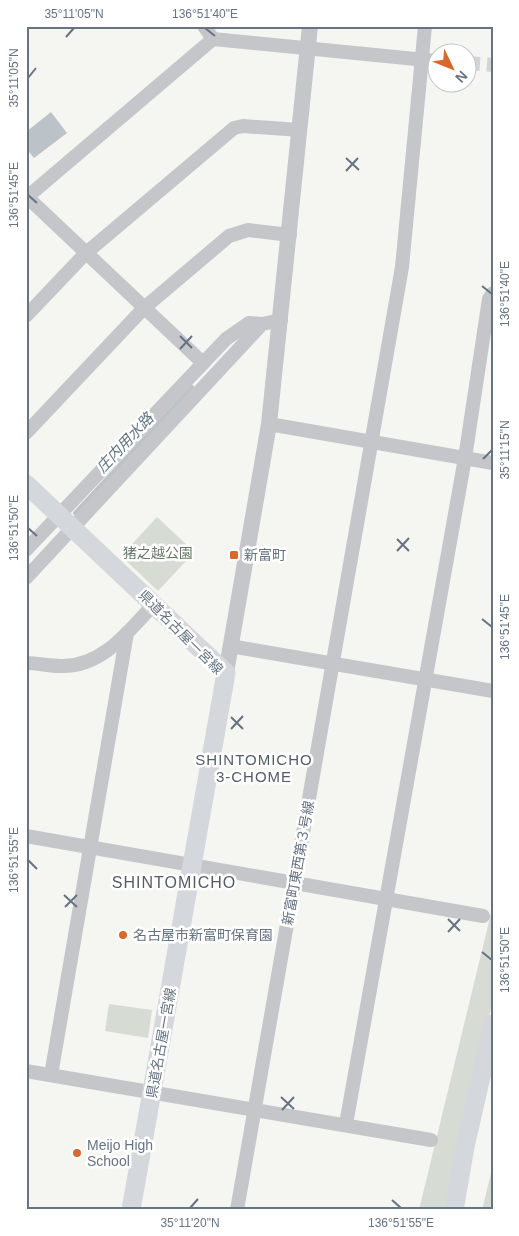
<svg xmlns="http://www.w3.org/2000/svg" width="519" height="1236" font-family="Arial,'Noto Sans JP',sans-serif">
  <rect width="100%" height="100%" fill="#f5f5f2"/>
  <g fill="#d6dcd3">
    <path d="M157,517L190,548L186,561L158,591L121,556Z"/>
    <path d="M493,905V999L448,1210H419Z"/>
    <path d="M109,1004L152,1010L148,1038L105,1031Z"/>
    <path d="M493,1165V1210H482Z"/>
  </g>
  <path fill="#bbc3c9" d="M51,112L67,133L34,158L26,148V132Z"/>
  <g fill="none" stroke-linecap="round" stroke-linejoin="round">
    <g stroke="#bbc3c9" stroke-width="4">
      <path d="M75,513L192,387"/>
      <path d="M26,564H27"/>
    </g>
    <path stroke="#d1d4d6" stroke-width="14" stroke-dasharray="14 7" stroke-linecap="butt" d="M466,63L493,65"/>
    <g stroke="#c4c6ca" stroke-width="14">
      <path d="M204,26L213,39"/>
      <path d="M26,196L203,363"/>
      <path d="M26,198L213,39L436,61"/>
      <path d="M26,316L86,253L234,128L243,126L300,130"/>
      <path d="M269,424L493,463"/>
      <path d="M26,433L144,308L229,236L248,230L290,235"/>
      <path d="M26,550L226,339L249,323L262,324"/>
      <path d="M26,578L262,324L281,320"/>
      <path d="M230,646L493,691"/>
      <path d="M26,663C38,663 49,666 61,666C102,667 128,632 154,604"/>
      <path d="M26,836L483,916"/>
      <path d="M26,1071L431,1140"/>
      <path d="M51,1075L127,633"/>
      <path d="M346,1124L465,458L489,299L493,293"/>
      <path d="M237,1210L402,267L425,26"/>
    </g>
    <path stroke="#c4c6ca" stroke-width="16" d="M226,673L269,424L310,26"/>
    <g stroke="#d4d8dc" stroke-width="19">
      <path d="M26,484L226,673L131,1210"/>
      <path d="M454,1210L465,1147L493,1024"/>
    </g>
  </g>
  <path fill="none" stroke="#667382" stroke-width="2" d="M205,28L215,36M66,37L74,28M28,78L36,68M346,158L359,170M346,171L358,158M28,195L37,203M482,286L492,294M180,336L192,348M180,349L192,336M483,459L492,450M28,528L37,536M397,539L409,551M397,551L409,538M482,619L492,627M231,717L243,729M231,729L243,716M28,860L37,869M64,895L77,907M65,907L77,895M448,919L460,931M448,932L460,919M482,952L492,960M281,1097L294,1109M282,1110L294,1097M392,1200L401,1208M190,1208L198,1199"/>
  <g fill="#da672e" stroke="#fff" stroke-width="2">
    <rect x="229" y="550" width="10" height="10" rx="2.5"/>
    <circle cx="123" cy="935" r="5"/>
    <circle cx="77" cy="1153" r="5"/>
  </g>
  <g text-anchor="middle" stroke-width="5" stroke-linejoin="round" paint-order="stroke">
    <g font-size="14" fill="#667964" stroke="#fff">
      <text x="158" y="558">猪之越公園</text>
    </g>
    <g font-size="14" fill="#667382" stroke="#fff" text-anchor="start">
      <text x="244" y="560">新富町</text>
      <text x="133" y="940">名古屋市新富町保育園</text>
      <text x="87" y="1150">Meijo High<tspan x="87" dy="16">School</tspan></text>
    </g>
    <g font-size="14" fill="#667382" stroke="#fff">
      <text transform="translate(181 632) rotate(45)" y="5">県道名古屋一宮線</text>
      <text transform="translate(298 863) rotate(-80)" y="5">新富町東西第３号線</text>
      <text transform="translate(161 1043) rotate(-80)" y="5">県道名古屋一宮線</text>
    </g>
    <g font-size="15" font-style="italic" fill="#62737f" stroke="#fff">
      <text transform="translate(125 443) rotate(-47)" y="5">庄内用水路</text>
    </g>
    <g font-size="15" letter-spacing="1" fill="#535c67" stroke="#fff">
      <text x="254" y="765">SHINTOMICHO<tspan x="254" dy="17">3-CHOME</tspan></text>
    </g>
    <g font-size="16" letter-spacing="1" fill="#535c67" stroke="#fff">
      <text x="174" y="888">SHINTOMICHO</text>
    </g>
  </g>
  <rect width="519" height="1236" fill="none" stroke="#ffffff" stroke-width="55"/>
  <g transform="translate(452 68) rotate(133)"><circle r="24" fill="#ffffff" stroke="#c2c7cd"/>
  <path d="M0-4L9 19L0 12L-9 19Z" fill="#da672e"/>
  <text y="-8" font-size="14" font-weight="bold" text-anchor="middle" fill="#667382">N</text>
  </g>
  <rect x="28" y="28" width="464" height="1180" fill="none" stroke="#667382" stroke-width="2"/>
  <g font-size="12" text-anchor="middle" fill="#667382">
    <text x="74" y="18">35°11'05"N</text>
    <text x="205" y="18">136°51'40"E</text>
    <text transform="translate(14 78) rotate(-90)" y="4">35°11'05"N</text>
    <text transform="translate(14 195) rotate(-90)" y="4">136°51'45"E</text>
    <text transform="translate(505 294) rotate(-90)" y="4">136°51'40"E</text>
    <text transform="translate(505 450) rotate(-90)" y="4">35°11'15"N</text>
    <text transform="translate(14 528) rotate(-90)" y="4">136°51'50"E</text>
    <text transform="translate(505 627) rotate(-90)" y="4">136°51'45"E</text>
    <text transform="translate(14 860) rotate(-90)" y="4">136°51'55"E</text>
    <text transform="translate(505 960) rotate(-90)" y="4">136°51'50"E</text>
    <text x="190" y="1227">35°11'20"N</text>
    <text x="401" y="1227">136°51'55"E</text>
  </g>
</svg>
